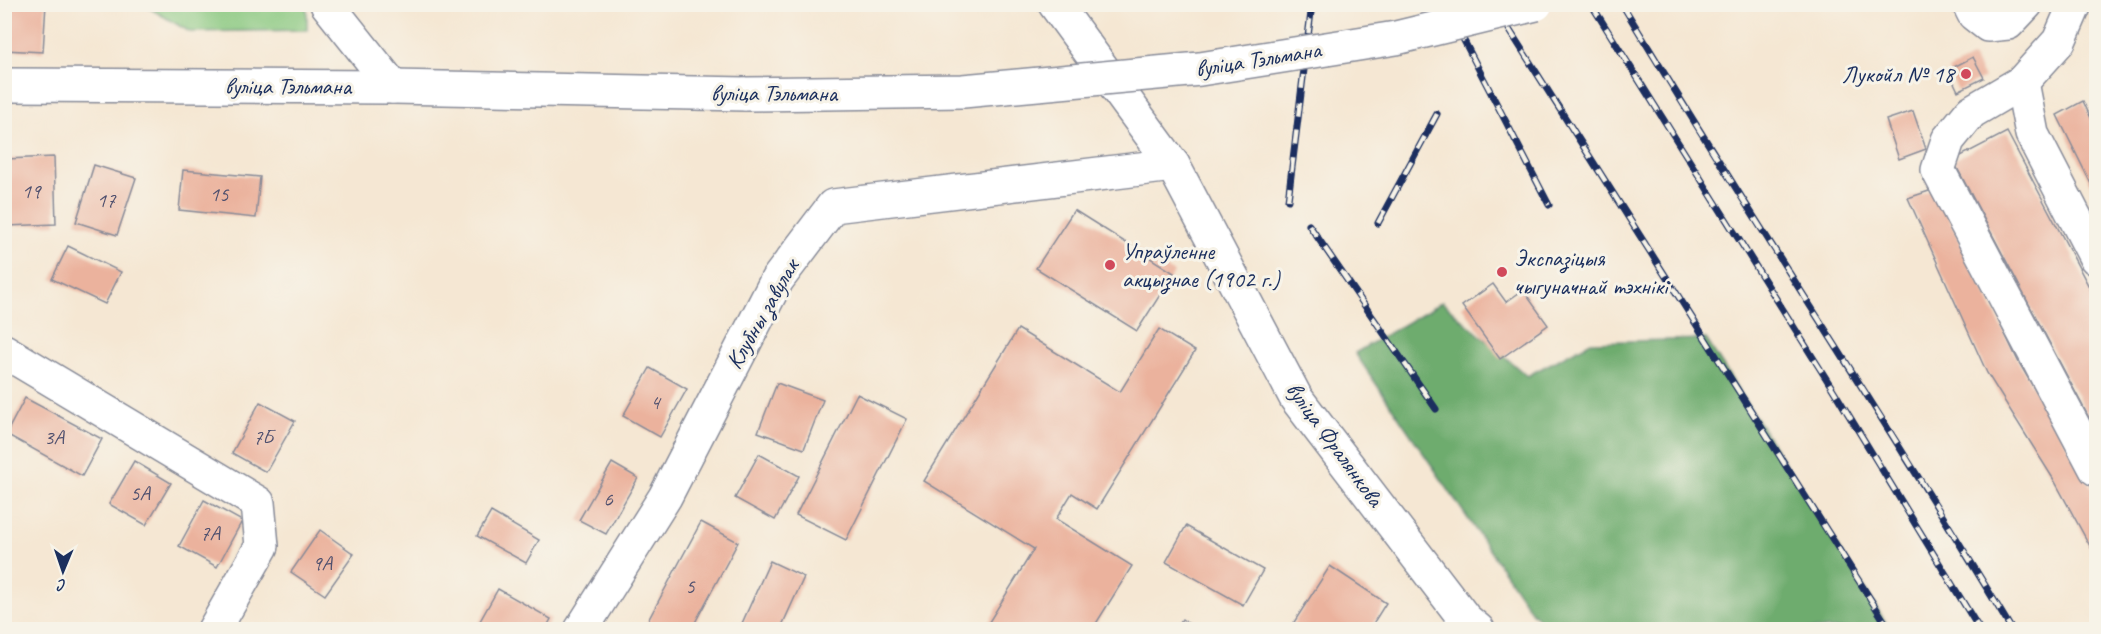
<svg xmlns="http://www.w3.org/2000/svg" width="2101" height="634" font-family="Caveat,sans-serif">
  <rect width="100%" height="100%" fill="#f7f3e8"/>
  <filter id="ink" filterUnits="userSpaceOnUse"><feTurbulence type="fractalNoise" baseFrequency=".0167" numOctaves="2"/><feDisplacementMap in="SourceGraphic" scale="12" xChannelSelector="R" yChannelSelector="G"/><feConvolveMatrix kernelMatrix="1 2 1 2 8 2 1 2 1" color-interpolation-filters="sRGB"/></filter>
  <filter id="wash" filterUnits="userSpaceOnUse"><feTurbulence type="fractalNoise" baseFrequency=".008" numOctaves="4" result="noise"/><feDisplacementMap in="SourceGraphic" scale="24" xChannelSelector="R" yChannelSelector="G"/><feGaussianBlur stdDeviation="1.35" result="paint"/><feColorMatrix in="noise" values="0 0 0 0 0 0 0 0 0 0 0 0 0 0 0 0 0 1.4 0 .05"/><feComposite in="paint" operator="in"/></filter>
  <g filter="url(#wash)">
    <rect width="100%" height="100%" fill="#f5e7d3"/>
    <path fill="#89c880" stroke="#527c6f" stroke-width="1.5" d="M144,5H304L307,10V30L190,32Z"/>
    <path fill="#6eac6e" stroke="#446e66" stroke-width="1.5" d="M1442,302L1527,376L1591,342L1706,339L1890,629H1551L1533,614L1355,353Z"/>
    <g id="blocks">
      <g fill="#ebb29d">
        <path d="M4,4H46L43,52L4,50Z"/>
        <path d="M1973,57L1984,78L1958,91L1948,70Z"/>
        <path d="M2083,101L2096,129V194L2057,115Z"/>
        <path d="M1913,111L1926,149L1899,159L1886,120Z"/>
        <path d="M2007,132L2096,300V431L1953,160Z"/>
        <path d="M54,157L56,224L7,226L5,159Z"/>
        <path d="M94,165L136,178L117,235L76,222Z"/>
        <path d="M183,170L260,177L256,218L179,210Z"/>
        <path d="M1935,189L2018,361L2096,495V557L2054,480L1987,373L1908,198Z"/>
        <path d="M1074,210L1174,273L1137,331L1036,268Z"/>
        <path d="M68,246L121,272L105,304L52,279Z"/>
        <path d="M1493,284L1506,302L1523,290L1548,325L1500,359L1462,306Z"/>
        <path d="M1018,329L1120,392L1159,329L1195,351L1097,509L1072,493L1056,519L1132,566L1092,630H984L1034,549L924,481Z"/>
        <path d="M650,368L687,389L660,437L623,416Z"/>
        <path d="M777,383L823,400L804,449L758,432Z"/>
        <path d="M857,394L907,419L846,540L796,515Z"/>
        <path d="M25,398L102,439L82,476L6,434Z"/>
        <path d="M260,402L295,421L266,472L232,453Z"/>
        <path d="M759,454L799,476L775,520L735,498Z"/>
        <path d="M134,461L171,483L146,525L109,504Z"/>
        <path d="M612,463L638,478L606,534L579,520Z"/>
        <path d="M204,500L242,521L217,567L179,546Z"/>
        <path d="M491,512L539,540L526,563L477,536Z"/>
        <path d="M701,522L738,542L691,630H643Z"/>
        <path d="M1186,526L1263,570L1243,605L1166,562Z"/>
        <path d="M320,530L354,554L325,595L291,572Z"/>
        <path d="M770,561L804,577L780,630H739Z"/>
        <path d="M1330,566L1386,603L1369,630H1289Z"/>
        <path d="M498,589L551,619L545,630H475Z"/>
        <path d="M1182,619L1198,630H1175Z"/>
      </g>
    </g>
  </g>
  <g filter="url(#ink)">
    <use href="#blocks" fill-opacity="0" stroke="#888b98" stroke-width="1.5"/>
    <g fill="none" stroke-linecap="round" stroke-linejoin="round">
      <g stroke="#888b98" stroke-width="36">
        <g id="minor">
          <path d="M1055,4L1173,165L1296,398L1465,619L1478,630"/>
          <path d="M1969,4L1974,14L1988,25L2008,23L2026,4"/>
          <path d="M2075,4L2059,41L2022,82L1971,112L1948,140L1938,170L2096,469"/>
          <path d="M2022,82L2032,134L2096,258"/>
          <path d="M4,351L258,503L262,546L214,630"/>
          <path d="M581,630L665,497L777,280L833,206L1173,165"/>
        </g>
      </g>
      <g stroke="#888b98" stroke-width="36">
        <g id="major">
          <path d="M327,4L393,87"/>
          <path d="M4,85L393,87L746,94"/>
        </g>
      </g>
      <use href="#minor" stroke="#fff" stroke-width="33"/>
      <use href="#major" stroke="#fff" stroke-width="33"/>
      <g stroke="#1b2f5e" stroke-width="7">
        <g id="rail">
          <path d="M1445,4L1549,205"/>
          <path d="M1493,4L1890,630"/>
          <path d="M1591,4L1834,391L1980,630"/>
          <path d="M1622,4C1749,215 1886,419 2012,630"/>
          <path d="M1288,200L1312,4"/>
          <path d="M1378,223L1437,114"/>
          <path d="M1309,225L1436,409"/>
        </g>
      </g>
      <use href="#rail" stroke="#f7f3e8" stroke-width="4.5" stroke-dasharray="14" stroke-linecap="butt"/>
      <g stroke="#888b98" stroke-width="36" stroke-linecap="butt">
        <path id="major-bridge" d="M746,94L963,91L1200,69L1396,38L1536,4"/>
      </g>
      <use href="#major-bridge" stroke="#fff" stroke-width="33"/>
    </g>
  </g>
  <g fill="#d1495b" stroke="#f7f3e8" stroke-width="2">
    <circle cx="1966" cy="74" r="6"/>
    <circle cx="1110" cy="265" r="6"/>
    <circle cx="1502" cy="272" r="6"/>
  </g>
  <g text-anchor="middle" stroke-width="6" stroke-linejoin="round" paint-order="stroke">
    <g font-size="21" fill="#4f506e">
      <text x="31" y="198">19</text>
      <text x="219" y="201">15</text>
      <text x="106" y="207">17</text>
      <text x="655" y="409">4</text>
      <text x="54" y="444">3А</text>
      <text x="263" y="444">7Б</text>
      <text x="140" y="500">5А</text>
      <text x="608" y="506">6</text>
      <text x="210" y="540">7А</text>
      <text x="322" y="570">9А</text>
      <text x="690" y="593">5</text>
    </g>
    <g font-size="24" fill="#1b2f5e" stroke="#f7f3e8">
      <text transform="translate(1258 59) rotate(-9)" y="8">вуліца Тэльмана</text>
      <text x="288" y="94">вуліца Тэльмана</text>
      <text x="774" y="101">вуліца Тэльмана</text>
      <text transform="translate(762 314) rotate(-60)" y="8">Клубны завулак</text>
      <text transform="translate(1335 444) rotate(54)" y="8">вуліца Фралянкова</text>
    </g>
    <g font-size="24" fill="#1b2f5e" stroke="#f7f3e8" text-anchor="start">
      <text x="1954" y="82" text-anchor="end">Лукойл № 18</text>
      <text x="1122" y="259">Упраўленне<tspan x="1122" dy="28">акцызнае (1902 г.)</tspan></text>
      <text x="1514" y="266">Экспазіцыя<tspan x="1514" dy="28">чыгуначнай тэхнікі</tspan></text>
    </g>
  </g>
  <rect width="2101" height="634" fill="none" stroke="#f7f3e8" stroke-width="24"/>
  <g transform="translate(63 571) rotate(182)" stroke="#f7f3e8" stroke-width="4.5" paint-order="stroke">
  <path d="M0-4.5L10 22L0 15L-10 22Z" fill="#1b2f5e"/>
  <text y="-9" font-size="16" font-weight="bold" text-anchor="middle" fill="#1b2f5e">С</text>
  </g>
</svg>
